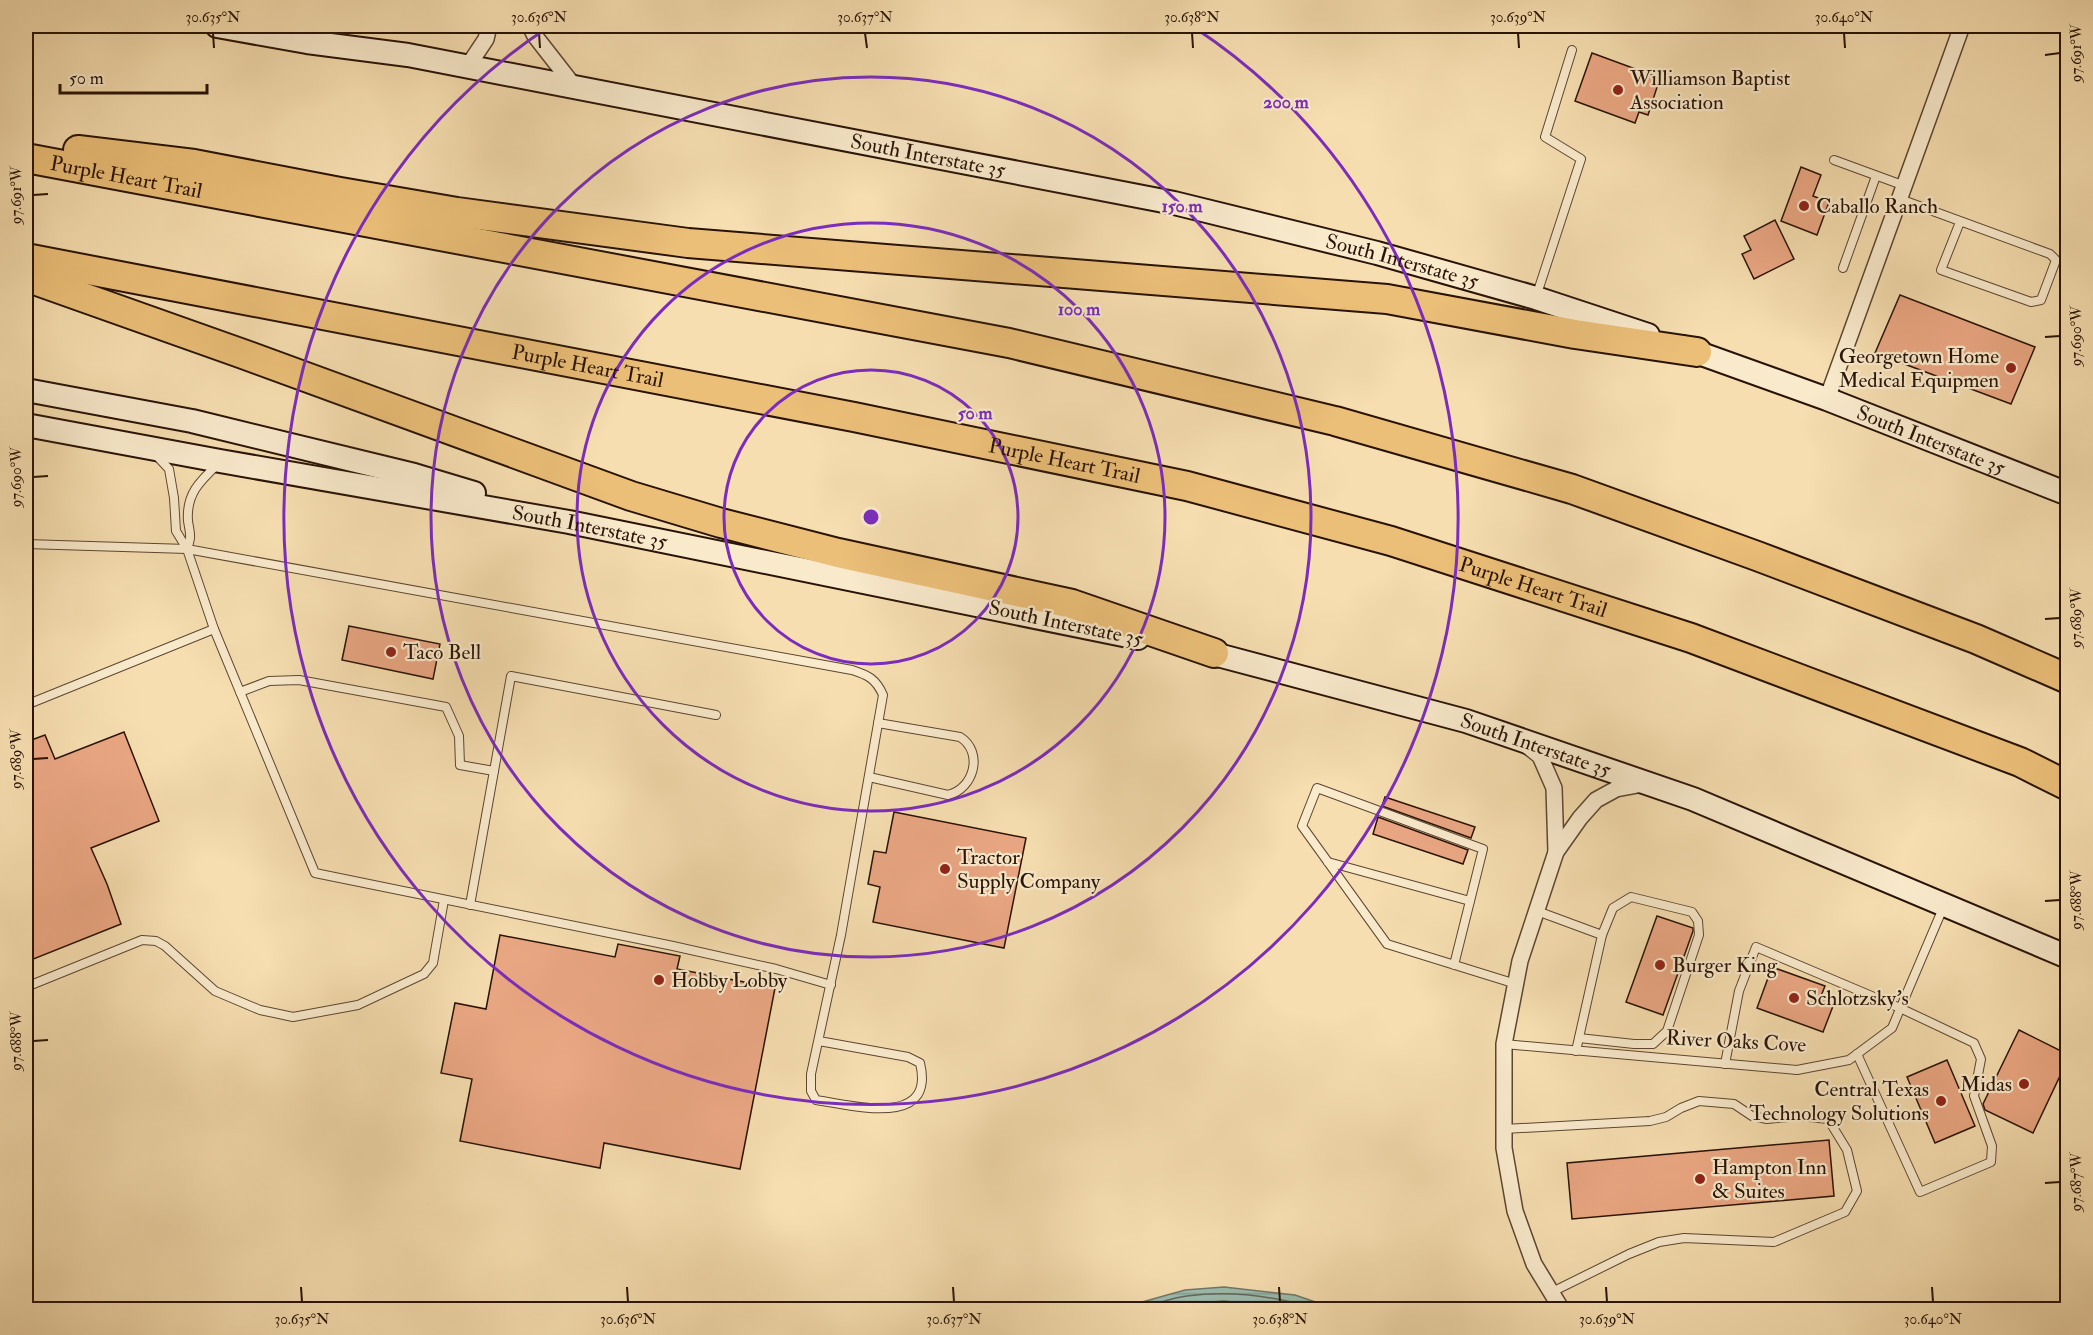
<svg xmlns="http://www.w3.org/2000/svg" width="2093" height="1335" font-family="'IM FELL Double Pica',serif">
  <defs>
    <pattern id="water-rules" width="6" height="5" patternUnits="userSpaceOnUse" patternTransform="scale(1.5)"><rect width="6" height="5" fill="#9dbcaf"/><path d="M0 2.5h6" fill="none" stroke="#87a195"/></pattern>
  </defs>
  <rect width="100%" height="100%" fill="#f6deb0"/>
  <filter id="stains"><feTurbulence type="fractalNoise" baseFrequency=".00333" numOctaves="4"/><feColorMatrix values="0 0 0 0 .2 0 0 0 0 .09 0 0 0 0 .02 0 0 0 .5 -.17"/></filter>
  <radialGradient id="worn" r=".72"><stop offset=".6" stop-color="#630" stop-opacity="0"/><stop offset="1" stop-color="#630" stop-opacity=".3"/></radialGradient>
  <path fill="url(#water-rules)" stroke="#6f786c" stroke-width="1.5" d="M1224,1287L1295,1295L1336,1309H1117L1185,1290Z"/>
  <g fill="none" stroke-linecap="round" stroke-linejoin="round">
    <g stroke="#63685b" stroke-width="1.5">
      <path d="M1137,1310C1153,1305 1170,1298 1187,1296C1231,1290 1279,1297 1321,1310"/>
      <path d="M1164,1310L1187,1304L1224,1301L1295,1310"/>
    </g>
  </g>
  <g fill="#eaa783" stroke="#291307" stroke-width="1.5">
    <path d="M1592,53L1660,78L1648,115L1639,112L1635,123L1575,101Z"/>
    <path d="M1801,167L1821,175L1813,196L1829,202L1817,235L1781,221Z"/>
    <path d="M1775,220L1794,259L1754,279L1742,254L1751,250L1744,236Z"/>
    <path d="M1900,295L2035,347L2011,404L1875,353Z"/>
    <path d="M349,626L440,644L433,679L342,660Z"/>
    <path d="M124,732L159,821L91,848L107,884L121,924L26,962V742L45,735L55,759Z"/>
    <path d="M1385,797L1475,827L1471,838L1382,806Z"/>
    <path d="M894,812L1026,838L1004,948L873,922L880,887L868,884L874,851L886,853Z"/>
    <path d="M1378,817L1468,850L1463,864L1373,834Z"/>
    <path d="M1657,916L1693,928V931L1663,1015L1626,1002Z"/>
    <path d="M500,935L615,957L618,944L680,956L677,969L775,988L740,1169L604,1143L600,1168L460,1141L472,1079L441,1073L455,1003L486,1009Z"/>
    <path d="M1772,967L1825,986L1821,996L1835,1001L1823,1032L1757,1008Z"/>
    <path d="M2019,1030L2067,1054V1061L2033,1133L1985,1110L1983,1104Z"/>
    <path d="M1947,1060L1975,1126L1935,1143L1907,1077Z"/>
    <path d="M1829,1140L1834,1196L1572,1219L1567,1163Z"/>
  </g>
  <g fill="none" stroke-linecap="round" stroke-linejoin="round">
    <g stroke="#5c4631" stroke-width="10">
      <g id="service">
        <path d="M1834,160L1905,186"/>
        <path d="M1900,199L2050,254L2056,260L2041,300L2031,302L1941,270L1960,222"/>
        <path d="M1843,268L1876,176"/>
        <path d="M1536,297L1581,159L1545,137L1572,50"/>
        <path d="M155,454L169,469L174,498L176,531L187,549L214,629L315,873L673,946L776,969L831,985"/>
        <path d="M26,544L187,549L852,670C868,675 876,679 883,695L841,935L811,1074V1091L816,1100C852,1105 936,1129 920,1063L908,1057L819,1041"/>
        <path d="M187,549C192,536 190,534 188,521C186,494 200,481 218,464"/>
        <path d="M240,692L269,681L299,680L446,707L459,736L460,765L494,771L511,676L716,715"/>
        <path d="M26,705L214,629"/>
        <path d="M869,777L948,795C974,789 984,752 960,737L878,723"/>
        <path d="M1328,862L1470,901"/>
        <path d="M470,905L494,771"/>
        <path d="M1537,911L1602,935L1576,1051"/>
        <path d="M1454,965L1483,849L1317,788L1302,826L1387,944L1516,984"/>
        <path d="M26,987L142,940L156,941L165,946L215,991L260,1010L293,1017L358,1005L424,974L433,963L444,900"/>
        <path d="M1579,1038L1634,1044H1653L1667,1031L1699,935L1698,921L1692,912L1631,897L1613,908L1602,935"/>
        <path d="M1504,1044L1797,1070L1849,1060L1892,1028L1943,908"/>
        <path d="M1725,1064L1739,991L1756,947L1900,1008L1974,1043L1981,1059L1974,1096L1992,1146L1991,1162L1920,1192L1857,1054"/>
        <path d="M1504,1129L1650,1121L1666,1117L1681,1108L1699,1101L1734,1104L1752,1116L1767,1119L1800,1116L1828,1119L1847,1150L1857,1191L1845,1212L1774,1242L1684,1238L1659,1242L1629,1254L1552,1292"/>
      </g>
    </g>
    <g stroke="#5c4631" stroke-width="18">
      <g id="minor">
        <path d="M530,26L535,36L574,86"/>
        <path d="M468,66L486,39L489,26"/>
        <path d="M1827,399L1962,26"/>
        <path d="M1526,745L1540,756L1554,788L1556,852"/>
        <path d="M1562,1310L1534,1264L1515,1211L1504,1148V1044L1520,961L1556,852L1580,818L1596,800L1616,789L1643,784"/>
      </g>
    </g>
    <g stroke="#291307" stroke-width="26">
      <g id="secondary">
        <path id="s1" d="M217,26L307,42L408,55L1174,203L1377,253L1536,298L1648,335"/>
        <path id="s2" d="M1682,347L1827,399L2068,494"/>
        <path d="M26,390L192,421L414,475L474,493"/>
        <path id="s3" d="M26,425L220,461L569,522L1138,638"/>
        <path id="s4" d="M1199,650L1466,721L1693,799L2068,957"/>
      </g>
    </g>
    <g stroke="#291307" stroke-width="32">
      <g id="motorway">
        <path d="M78,150L194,164L340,192L457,212L688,243L1387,299L1575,334L1697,352"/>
        <path id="s5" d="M26,158L1009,343L1335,421L1572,489L1757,556L1976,639L2068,679"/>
        <path id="s6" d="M26,258L854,417L1187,486L1391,541L1691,638L2020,762L2068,786"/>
        <path d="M26,277L243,354L631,496L721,523L838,553L1072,604L1214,653"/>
      </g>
    </g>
    <use href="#service" stroke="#f9eacc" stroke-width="8"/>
    <use href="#minor" stroke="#f9eacc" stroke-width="15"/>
    <use href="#secondary" stroke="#f9eacc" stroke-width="22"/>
    <use href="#motorway" stroke="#ebbf78" stroke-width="28"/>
  </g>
  <path fill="none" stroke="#291307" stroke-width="2" d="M213,33L214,48M539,33L540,48M865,33L867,48M1192,33L1193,48M1518,33L1519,48M1844,33L1845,48M2045,55L2060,53M33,195L48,194M2045,337L2060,336M33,477L48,476M2045,619L2060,618M33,759L48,758M2045,901L2060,900M33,1041L48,1040M2045,1183L2060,1182M301,1287L302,1302M627,1287L628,1302M953,1287L954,1302M1279,1287L1280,1302M1606,1287L1607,1302M1932,1287L1933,1302"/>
  <g fill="none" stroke="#7b2cbf" stroke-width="3">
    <circle cx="871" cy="517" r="147"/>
    <circle cx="871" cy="517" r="294"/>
    <circle cx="871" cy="517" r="440"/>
    <path d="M1195 28A587 587 0 1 1 547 28"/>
  </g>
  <g fill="#8f2418" stroke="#f9eacc" stroke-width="2">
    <circle cx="1618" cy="90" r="6"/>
    <circle cx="1804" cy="206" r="6"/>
    <circle cx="2011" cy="368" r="6"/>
    <circle cx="391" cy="652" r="6"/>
    <circle cx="945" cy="869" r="6"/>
    <circle cx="1660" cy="965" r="6"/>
    <circle cx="659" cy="980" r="6"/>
    <circle cx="1794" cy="998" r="6"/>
    <circle cx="2024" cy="1084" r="6"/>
    <circle cx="1941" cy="1101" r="6"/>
    <circle cx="1700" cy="1179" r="6"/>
  </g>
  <g text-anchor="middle" stroke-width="4.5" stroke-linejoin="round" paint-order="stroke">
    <g font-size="21" fill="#291307" stroke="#f9eacc" text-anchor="start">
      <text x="1630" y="85">Williamson Baptist<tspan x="1630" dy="24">Association</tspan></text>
      <text x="1816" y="213">Caballo Ranch</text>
      <text x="1999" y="363" text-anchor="end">Georgetown Home<tspan x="1999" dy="24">Medical Equipmen</tspan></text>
      <text x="403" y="659">Taco Bell</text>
      <text x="957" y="864">Tractor<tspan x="957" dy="24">Supply Company</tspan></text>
      <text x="1672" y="972">Burger King</text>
      <text x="671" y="987">Hobby Lobby</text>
      <text x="1806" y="1005">Schlotzsky's</text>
      <text x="2012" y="1091" text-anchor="end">Midas</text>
      <text x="1929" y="1096" text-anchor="end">Central Texas<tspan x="1929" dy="24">Technology Solutions</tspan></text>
      <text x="1712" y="1174">Hampton Inn<tspan x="1712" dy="24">&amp; Suites</tspan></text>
    </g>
    <g font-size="21" fill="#291307" stroke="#f9eacc">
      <text dy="7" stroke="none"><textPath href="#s1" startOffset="723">South Interstate 35</textPath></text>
      <text dy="7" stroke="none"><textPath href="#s5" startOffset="102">Purple Heart Trail</textPath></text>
      <text dy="7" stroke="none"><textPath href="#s1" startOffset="1209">South Interstate 35</textPath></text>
      <text dy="7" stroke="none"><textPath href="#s6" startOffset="572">Purple Heart Trail</textPath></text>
      <text dy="7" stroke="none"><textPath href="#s2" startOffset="266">South Interstate 35</textPath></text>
      <text dy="7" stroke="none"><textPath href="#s6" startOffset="1058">Purple Heart Trail</textPath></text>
      <text dy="7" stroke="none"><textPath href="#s3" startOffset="573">South Interstate 35</textPath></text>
      <text dy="7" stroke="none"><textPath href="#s6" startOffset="1544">Purple Heart Trail</textPath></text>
      <text transform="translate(1066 623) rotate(12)" y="7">South Interstate 35</text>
      <text dy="7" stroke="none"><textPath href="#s4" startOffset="350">South Interstate 35</textPath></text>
      <text transform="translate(1736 1041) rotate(3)" y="7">River Oaks Cove</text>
    </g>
  </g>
  <circle cx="871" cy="517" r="9" fill="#7b2cbf" stroke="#f9eacc" stroke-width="3"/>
  <g font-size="18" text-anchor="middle" font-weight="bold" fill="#7b2cbf" stroke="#f9eacc" stroke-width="4.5" stroke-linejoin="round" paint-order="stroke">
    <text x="1286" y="108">200 m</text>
    <text x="1182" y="212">150 m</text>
    <text x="1079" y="315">100 m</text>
    <text x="975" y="419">50 m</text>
  </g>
  <rect width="2093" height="1335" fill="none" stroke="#f6deb0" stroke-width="66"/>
  <path d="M60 84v9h147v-9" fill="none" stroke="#291307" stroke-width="3"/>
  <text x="69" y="84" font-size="18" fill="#291307" stroke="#f9eacc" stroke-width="4.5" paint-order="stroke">50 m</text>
  <rect x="33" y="33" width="2027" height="1269" fill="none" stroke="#291307" stroke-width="2"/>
  <g font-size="15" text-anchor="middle" fill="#291307">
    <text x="213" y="22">30.635°N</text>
    <text x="539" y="22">30.636°N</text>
    <text x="865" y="22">30.637°N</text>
    <text x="1192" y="22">30.638°N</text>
    <text x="1518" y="22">30.639°N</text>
    <text x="1844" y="22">30.640°N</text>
    <text transform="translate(2076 53) rotate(-90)" y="5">97.691°W</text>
    <text transform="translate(16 195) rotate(-90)" y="5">97.691°W</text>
    <text transform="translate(2076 336) rotate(-90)" y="5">97.690°W</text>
    <text transform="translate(16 477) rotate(-90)" y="5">97.690°W</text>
    <text transform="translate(2076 618) rotate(-90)" y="5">97.689°W</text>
    <text transform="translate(16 759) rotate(-90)" y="5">97.689°W</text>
    <text transform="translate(2076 900) rotate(-90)" y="5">97.688°W</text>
    <text transform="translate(16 1041) rotate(-90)" y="5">97.688°W</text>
    <text transform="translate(2076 1182) rotate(-90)" y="5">97.687°W</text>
    <text x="302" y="1324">30.635°N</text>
    <text x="628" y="1324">30.636°N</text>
    <text x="954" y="1324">30.637°N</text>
    <text x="1280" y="1324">30.638°N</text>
    <text x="1607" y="1324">30.639°N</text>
    <text x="1933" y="1324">30.640°N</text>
  </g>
  <rect width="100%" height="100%" filter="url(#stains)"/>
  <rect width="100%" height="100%" fill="url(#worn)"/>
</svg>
